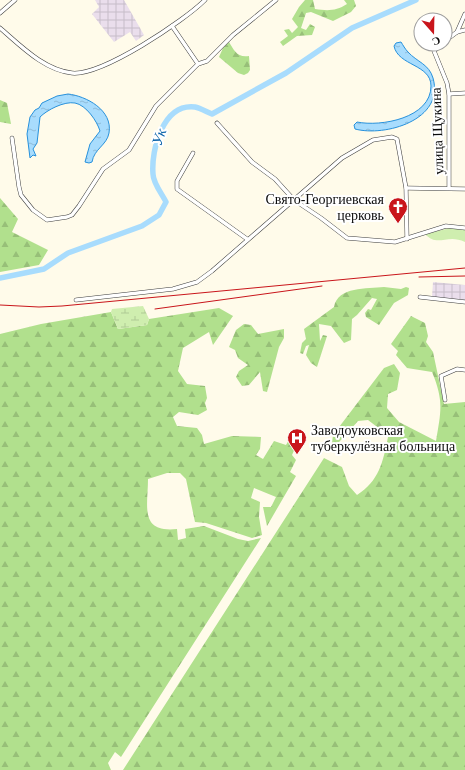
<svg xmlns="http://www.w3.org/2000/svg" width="465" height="770" font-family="'Times New Roman',serif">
  <defs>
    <pattern id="industrial-grid" width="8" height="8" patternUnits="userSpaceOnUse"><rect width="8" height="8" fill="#eadeec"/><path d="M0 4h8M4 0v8" fill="none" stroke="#c7bdc9"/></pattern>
    <pattern id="forest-firs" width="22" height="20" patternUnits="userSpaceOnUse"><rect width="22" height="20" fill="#b1e08d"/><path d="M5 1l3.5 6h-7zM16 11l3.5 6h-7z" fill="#97bf78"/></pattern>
    <pattern id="wetland-marsh" width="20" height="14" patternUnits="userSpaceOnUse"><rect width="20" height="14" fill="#cfeeaf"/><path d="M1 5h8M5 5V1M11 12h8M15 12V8" fill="none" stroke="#b0cb95"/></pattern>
    <pattern id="water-ripples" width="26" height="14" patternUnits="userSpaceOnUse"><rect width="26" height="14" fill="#a8dcfd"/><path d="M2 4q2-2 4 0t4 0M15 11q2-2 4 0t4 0" fill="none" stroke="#8fbbd8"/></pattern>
  </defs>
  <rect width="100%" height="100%" fill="#fffbea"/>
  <g fill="url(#industrial-grid)">
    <path d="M95,0H124L144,35L136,41L130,32L114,42L92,14L99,7Z"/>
    <path d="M433,282L465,285V300L432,297Z"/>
  </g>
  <path fill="#cfeeaf" d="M450,228L465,230V242C447,233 438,248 425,234Z"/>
  <g fill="url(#forest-firs)">
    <path d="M305,0H313L315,9C328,11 336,11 347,4L344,0H354L356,6L351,12L333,21L311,12L306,13L301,28L306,30L310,24L315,27L312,35L297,36L283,46L280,42L288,36L284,30L289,29L292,33L298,27L292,19L299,7Z"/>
    <path d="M229,42C234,50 237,58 249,56L250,70L248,73L244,75L238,73L219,57L223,48Z"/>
    <path d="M0,100L7,103L11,124L0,122Z"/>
    <path d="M0,198L18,219L12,232L48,250L39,265L0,272Z"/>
    <path d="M384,287L401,289L406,287L409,288L408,295L394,303L379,325L366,317L365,313L368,309L371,310L377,299L372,298L357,315L352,319L351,340L344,343L331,326L319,324L320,341L323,335L327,336L317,367L311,363L306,355L309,345L306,346L303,354L300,353L302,343L306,339L304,329L334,307C338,286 367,289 384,287Z"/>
    <path d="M219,308L233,316L213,345L209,332L183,348L178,371L187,384L205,386L207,398L205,403L207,410L198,415L179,412L173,417L177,426L197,428L202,435L204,444L232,436L261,437L260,449L256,455L263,459L274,441L286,445L290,438L299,439L292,455L296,460L290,472L296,476L267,526L263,507H271L276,497L254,488L251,498L260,502L259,517L262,535L252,538L206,523L195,522L186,479L180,473H167L148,479C148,506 139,533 177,529L178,540L186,538L185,529L204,526L238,539L248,541L261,538L121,757L115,752L108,763L111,770H0V334L41,324L111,312L118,329L147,325L149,319Z"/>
    <path d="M411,316L425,323L428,336L426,342L433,352L444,404L465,402V770H123L324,458L342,467L349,486L357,495C379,481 383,462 388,437L385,433L368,420L358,421L331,451L333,435L384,368L394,364L400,373L397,390L388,394L387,408L399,422L436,441C441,411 444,401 432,372L407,368L396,355L398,351L391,344Z"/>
    <path d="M244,324L251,325L258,334L284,329V338L279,347L267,392L263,391L260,372L249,385L242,386L236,377L239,371L248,365L238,358L235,350L229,347L236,330Z"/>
  </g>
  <path fill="url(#wetland-marsh)" d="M143,306L149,319L147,325L118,329L111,312L112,309Z"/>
  <g fill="url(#water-ripples)" stroke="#2791dc">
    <path d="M401,42C403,45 405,49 408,52C417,62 429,64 433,78C445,120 385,137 355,129L354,125L357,122C381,127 431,118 431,86C431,64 398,66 394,46L396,43Z"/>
    <path d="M68,94C86,96 113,110 109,133C107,145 94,149 92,162L89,163L85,162L90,144L100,131C97,121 86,105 75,103C64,101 47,110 40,117L37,143L33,149L36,156L33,155L30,158L27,134L30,117L35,110L39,108L42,103L57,96Z"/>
  </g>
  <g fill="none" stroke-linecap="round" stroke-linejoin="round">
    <path stroke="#a8dcfd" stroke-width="5.5" d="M0,278L44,269L68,253L142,226L159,215L166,202C162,194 153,183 153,174C151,150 163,103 195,107C200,108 207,112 212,114L286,73L352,28L416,0"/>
    <g stroke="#3e3e3e" stroke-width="4.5">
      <g id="minor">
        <path d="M0,13L15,0"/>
        <path d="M172,26L198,64"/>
        <path d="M0,28C21,46 44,70 72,73C102,76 184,21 205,0"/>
        <path d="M457,32L465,30"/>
        <path d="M445,41L457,32L465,14"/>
        <path d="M442,44L434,51L447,83L449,94V188"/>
        <path d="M449,94L465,93"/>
        <path d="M217,123L252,162L275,179L294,200L321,218L347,238L395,242L446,226L465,228"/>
        <path d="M12,138L19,187L21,195L33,210L47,220L67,217L72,215L79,206L103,169L129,150L156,106L198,64L207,61L233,35L276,0"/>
        <path d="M193,153L177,181V189L247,239"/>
        <path d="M406,188L465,189"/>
        <path d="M420,297L465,302"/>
        <path d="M76,300L173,289L197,282L212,271L342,158L373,140L392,137L397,139L406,188L407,239"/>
        <path d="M445,400L441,376L457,369L465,370"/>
      </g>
    </g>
    <use href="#minor" stroke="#fff" stroke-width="3.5"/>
    <g stroke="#c9151b" stroke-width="1">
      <path d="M419,277L465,276"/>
      <path d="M0,305L39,307L62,306L465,268"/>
      <path d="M155,309L322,286"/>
    </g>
  </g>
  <defs>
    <g id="church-pin" transform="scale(1)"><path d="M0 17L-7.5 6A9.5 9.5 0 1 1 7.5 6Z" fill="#c9151b" stroke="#fff"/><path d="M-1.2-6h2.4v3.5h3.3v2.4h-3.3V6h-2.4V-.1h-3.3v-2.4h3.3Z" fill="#fff"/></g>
    <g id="hospital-pin" transform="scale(1)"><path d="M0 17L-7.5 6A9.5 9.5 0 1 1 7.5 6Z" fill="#c9151b" stroke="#fff"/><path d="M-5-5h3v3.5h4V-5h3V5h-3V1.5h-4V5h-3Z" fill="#fff"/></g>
  </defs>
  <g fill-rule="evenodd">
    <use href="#church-pin" x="398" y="207"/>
    <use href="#hospital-pin" x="297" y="438"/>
  </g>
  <g text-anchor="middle" stroke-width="4" stroke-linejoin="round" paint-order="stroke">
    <g font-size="14" fill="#0b0b0b" stroke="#fff">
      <text transform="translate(437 131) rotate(-92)" y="5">улица Щукина</text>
    </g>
    <g font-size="14" fill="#0b0b0b" stroke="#fff" text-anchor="end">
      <text x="384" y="204">Свято-Георгиевская<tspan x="384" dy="16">церковь</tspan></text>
      <text x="311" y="435" text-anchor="start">Заводоуковская<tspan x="311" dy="16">туберкулёзная больница</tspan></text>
    </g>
    <g font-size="15" font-style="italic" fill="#0861a9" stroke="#fff">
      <text transform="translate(159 137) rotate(-71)" y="5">Ук</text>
    </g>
  </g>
  <g transform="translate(433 32) rotate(160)"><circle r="19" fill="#ffffff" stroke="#9d9d9d"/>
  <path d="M0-3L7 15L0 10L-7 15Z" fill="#c9151b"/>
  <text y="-6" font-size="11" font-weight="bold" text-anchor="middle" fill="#0b0b0b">С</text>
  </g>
</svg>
